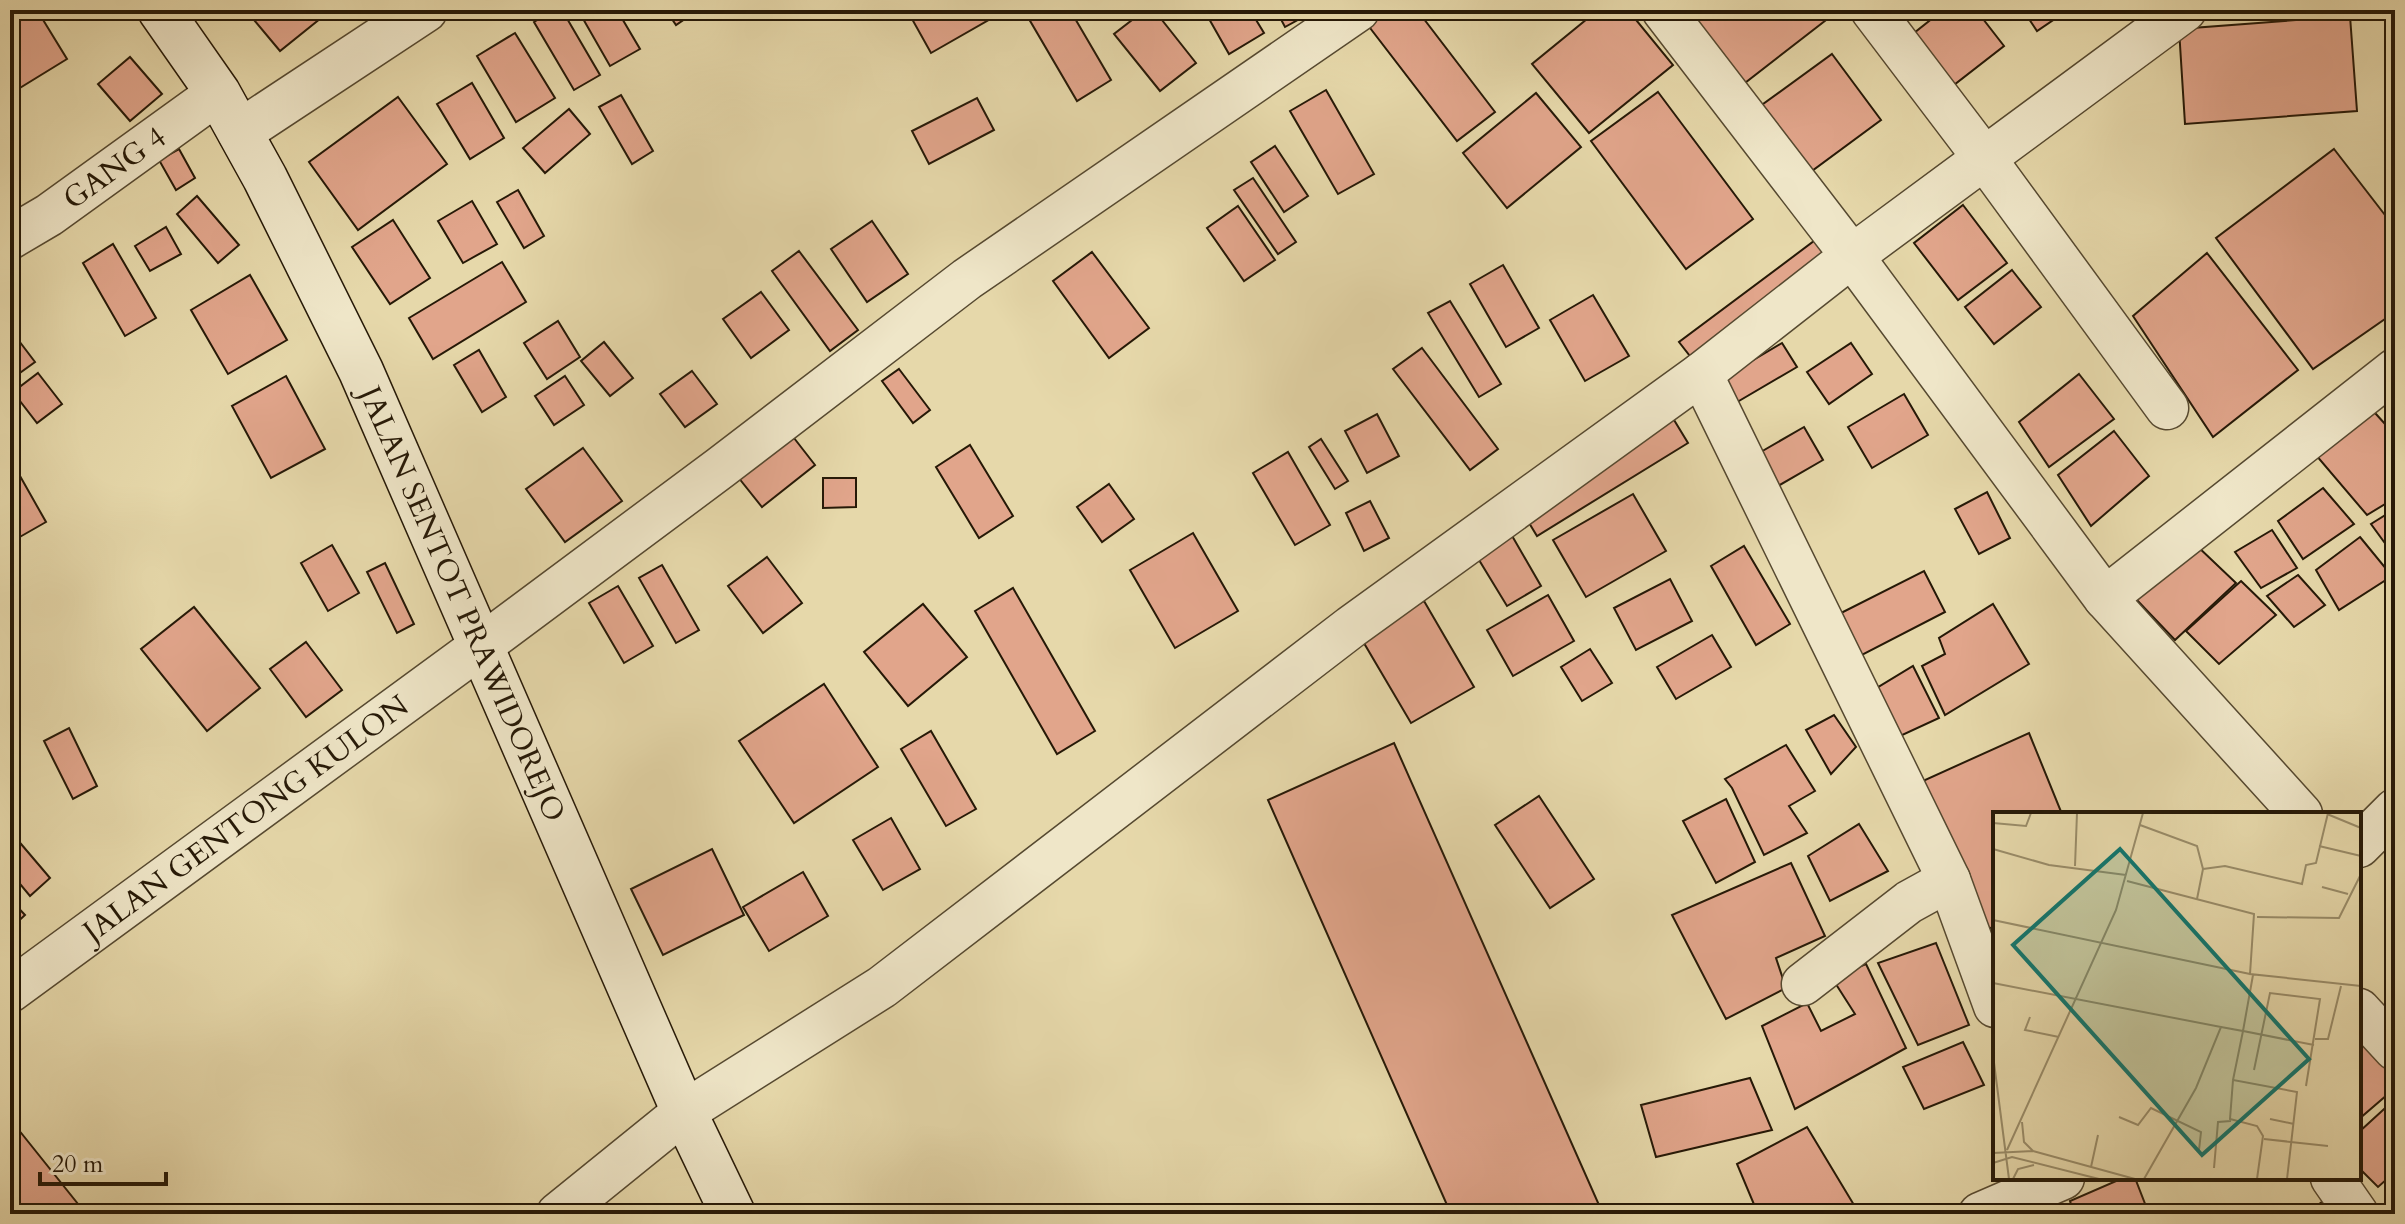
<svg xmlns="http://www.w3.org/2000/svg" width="2405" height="1224" font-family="Cardo,serif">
  <rect width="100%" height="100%" fill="#e6d8aa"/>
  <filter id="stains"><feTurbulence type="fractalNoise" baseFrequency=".0025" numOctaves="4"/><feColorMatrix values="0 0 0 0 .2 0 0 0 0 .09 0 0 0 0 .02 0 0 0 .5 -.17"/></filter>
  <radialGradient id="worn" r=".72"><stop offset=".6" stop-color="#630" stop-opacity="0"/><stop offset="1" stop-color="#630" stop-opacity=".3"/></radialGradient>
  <g fill="#e1a58b" stroke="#261907" stroke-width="2">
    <path d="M37,10L67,59L10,94V27Z"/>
    <path d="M267,10H331L280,51L254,20Z"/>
    <path d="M554,10H562L600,75L574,90L534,22Z"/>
    <path d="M578,10H617L640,49L610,66Z"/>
    <path d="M666,10H698L676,25Z"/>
    <path d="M907,10H997L999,14L931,53Z"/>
    <path d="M1045,10H1070L1111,80L1077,101L1029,19Z"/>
    <path d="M1145,10H1154L1196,63L1160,91L1114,34Z"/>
    <path d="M1204,10H1250L1264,33L1229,54Z"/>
    <path d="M1276,10H1299L1303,17L1285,27Z"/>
    <path d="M1386,10H1417L1495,112L1457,141L1367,24Z"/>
    <path d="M1598,10H1628L1673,65L1589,133L1532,64Z"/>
    <path d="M1674,10H1839L1732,93Z"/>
    <path d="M1943,10H1976L2004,46L1950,88L1909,37Z"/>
    <path d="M2023,10H2068L2037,31Z"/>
    <path d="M2350,16L2357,111L2185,124L2179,29Z"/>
    <path d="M515,33L555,98L516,122L477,56Z"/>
    <path d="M1832,54L1881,120L1801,179L1752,112Z"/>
    <path d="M130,57L162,94L130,121L98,84Z"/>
    <path d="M472,83L504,138L470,159L437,104Z"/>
    <path d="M1326,90L1374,174L1338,194L1290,111Z"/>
    <path d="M1658,92L1753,219L1686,269L1591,141Z"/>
    <path d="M1536,93L1581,147L1507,208L1463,153Z"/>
    <path d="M621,95L653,151L632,164L599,107Z"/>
    <path d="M398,97L447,164L358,230L309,162Z"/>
    <path d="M977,98L994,130L929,164L912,131Z"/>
    <path d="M569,109L590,134L545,173L523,148Z"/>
    <path d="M1275,146L1308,196L1284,212L1251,162Z"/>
    <path d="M179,149L195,178L176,190L159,160Z"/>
    <path d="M2334,149L2395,228V312L2313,369L2216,238Z"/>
    <path d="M1253,178L1296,242L1278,254L1234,190Z"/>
    <path d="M518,190L544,236L524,248L497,202Z"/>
    <path d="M197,196L239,245L218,263L177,214Z"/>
    <path d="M472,201L497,244L463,263L438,221Z"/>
    <path d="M1963,205L2007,263L1958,300L1914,243Z"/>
    <path d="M1238,206L1275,260L1244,281L1207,228Z"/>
    <path d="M393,220L430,278L390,304L352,247Z"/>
    <path d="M872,221L908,274L867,302L831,249Z"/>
    <path d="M166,227L181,254L150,271L135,246Z"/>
    <path d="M1818,238L1836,261L1697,365L1679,342Z"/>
    <path d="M113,244L156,318L125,336L83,263Z"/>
    <path d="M799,251L858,330L830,351L772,271Z"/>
    <path d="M1092,252L1149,328L1109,358L1053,281Z"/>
    <path d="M2207,253L2298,370L2213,437L2133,316Z"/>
    <path d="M502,262L526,302L433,359L409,318Z"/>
    <path d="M1503,265L1539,328L1506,347L1470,284Z"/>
    <path d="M2012,270L2041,307L1994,344L1965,307Z"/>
    <path d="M250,275L287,340L228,374L191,310Z"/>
    <path d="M761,292L789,330L751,358L723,319Z"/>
    <path d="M1593,295L1629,356L1585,381L1550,320Z"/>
    <path d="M1450,301L1501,384L1479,397L1428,313Z"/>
    <path d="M558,321L580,357L547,379L524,343Z"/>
    <path d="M10,329L35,362L10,380Z"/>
    <path d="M604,342L633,378L610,396L581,361Z"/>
    <path d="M1782,343L1797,367L1727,408L1713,384Z"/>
    <path d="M1851,343L1872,374L1829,404L1807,372Z"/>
    <path d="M1422,348L1498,449L1470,470L1393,369Z"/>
    <path d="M479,350L506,397L482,412L454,365Z"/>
    <path d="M899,369L930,410L913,423L882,381Z"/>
    <path d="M692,371L717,404L685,427L660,394Z"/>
    <path d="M38,373L62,404L37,423L13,392Z"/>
    <path d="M2079,374L2114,419L2049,467L2019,422Z"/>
    <path d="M286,376L325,449L271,478L232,406Z"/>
    <path d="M565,376L584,405L554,425L535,396Z"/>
    <path d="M1904,394L1928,435L1872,468L1848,427Z"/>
    <path d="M2366,403L2395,435V498L2367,515L2304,441Z"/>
    <path d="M1377,414L1399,456L1367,473L1345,431Z"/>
    <path d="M1671,415L1688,443L1537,536L1520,508Z"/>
    <path d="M1804,427L1823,460L1778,486L1759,453Z"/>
    <path d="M787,429L815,465L762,507L734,472Z"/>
    <path d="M2114,431L2149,476L2091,526L2058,475Z"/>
    <path d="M1321,439L1348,481L1335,489L1309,447Z"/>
    <path d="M970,445L1013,516L979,538L936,467Z"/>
    <path d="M583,448L622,501L565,542L526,489Z"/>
    <path d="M1288,452L1330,525L1295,545L1253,473Z"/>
    <path d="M20,476L46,522L18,538L10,524V482Z"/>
    <path d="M823,478H856V507L823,508Z"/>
    <path d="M1109,484L1134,519L1102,542L1077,507Z"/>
    <path d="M2323,488L2354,524L2303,559L2278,521Z"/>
    <path d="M1987,492L2010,538L1979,554L1955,509Z"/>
    <path d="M1633,494L1666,551L1586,597L1553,540Z"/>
    <path d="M1370,501L1389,538L1364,551L1346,513Z"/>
    <path d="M2395,509V557L2371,524Z"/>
    <path d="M2272,530L2297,568L2261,588L2235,552Z"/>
    <path d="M1193,533L1238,611L1175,648L1130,570Z"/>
    <path d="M1511,534L1541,586L1507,606L1476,555Z"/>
    <path d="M2360,537L2392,576L2339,610L2316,570Z"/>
    <path d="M2195,544L2236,583L2175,640L2134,597Z"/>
    <path d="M332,545L359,593L328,611L301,563Z"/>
    <path d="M1744,546L1790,624L1756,645L1711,566Z"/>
    <path d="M767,557L802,603L763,633L728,586Z"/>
    <path d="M385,563L414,624L397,633L367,572Z"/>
    <path d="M662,565L699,630L676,643L639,578Z"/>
    <path d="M1924,571L1945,612L1858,657L1837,615Z"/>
    <path d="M2298,575L2325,605L2294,627L2267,596Z"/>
    <path d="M1670,579L1692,621L1636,650L1614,608Z"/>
    <path d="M2241,581L2276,615L2219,664L2186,631Z"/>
    <path d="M618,586L653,646L624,663L589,603Z"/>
    <path d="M1013,588L1095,731L1057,754L975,611Z"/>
    <path d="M1548,595L1574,641L1513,676L1487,630Z"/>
    <path d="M1424,601L1474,687L1411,723L1361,638Z"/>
    <path d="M923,604L967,657L908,706L864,652Z"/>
    <path d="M1993,604L2029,664L1945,715L1922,666L1945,654L1939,638Z"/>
    <path d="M194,607L260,688L207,731L141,649Z"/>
    <path d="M1712,635L1731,667L1676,699L1657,667Z"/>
    <path d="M306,642L342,690L306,717L270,669Z"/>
    <path d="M1590,649L1612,683L1582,701L1561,667Z"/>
    <path d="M1913,666L1939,718L1885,743L1862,697Z"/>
    <path d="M824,684L878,767L794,823L739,741Z"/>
    <path d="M1834,715L1856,747L1831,774L1806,730Z"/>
    <path d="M69,728L97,786L73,799L44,741Z"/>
    <path d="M931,731L976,809L946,826L901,749Z"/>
    <path d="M2029,733L2062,814H1995V926L1973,936L1914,785Z"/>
    <path d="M1394,743L1603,1214H1451L1268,800Z"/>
    <path d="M1786,745L1815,791L1789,806L1807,833L1764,855L1732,788L1725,779Z"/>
    <path d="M1539,796L1594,879L1550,908L1495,825Z"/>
    <path d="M1726,799L1755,862L1716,883L1683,821Z"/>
    <path d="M891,818L920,869L883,890L853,840Z"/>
    <path d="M1859,824L1888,871L1830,901L1808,856Z"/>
    <path d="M10,831L50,878L30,896L10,872Z"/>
    <path d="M712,849L744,915L663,955L631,889Z"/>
    <path d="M1791,863L1825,936L1776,958L1786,988L1726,1019L1672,915Z"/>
    <path d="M803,872L828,916L769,951L743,907Z"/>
    <path d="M10,899L25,915L10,929Z"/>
    <path d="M1936,943L1969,1025L1918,1045L1878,963Z"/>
    <path d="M1866,964L1906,1048L1795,1109L1762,1026L1807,1003L1821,1031L1855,1014L1832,978Z"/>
    <path d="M2359,1032L2395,1071V1088L2359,1119Z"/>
    <path d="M1963,1042L1984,1085L1924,1109L1903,1067Z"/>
    <path d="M1750,1078L1772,1130L1656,1157L1641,1105Z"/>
    <path d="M2395,1099V1172L2378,1187L2359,1168V1132Z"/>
    <path d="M10,1119L86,1214H10Z"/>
    <path d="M1807,1127L1857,1210L1847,1214H1758L1737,1164Z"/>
    <path d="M2123,1178H2135L2149,1214H2074L2070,1201Z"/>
    <path d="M2323,1201L2334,1214H2306Z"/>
  </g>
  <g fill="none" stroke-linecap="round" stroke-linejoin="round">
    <g stroke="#564930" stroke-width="45">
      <g id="minor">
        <path d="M1663,10L1852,256L1701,374"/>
        <path d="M1872,10L1985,159L2167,408"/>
        <path d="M2185,10L1852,256L2105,598L2395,370"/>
        <path id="s1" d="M10,238L49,215L218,93"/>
        <path d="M2105,598L2301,814"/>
        <path d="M2359,846L2395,810"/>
        <path d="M1803,984L1909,902L1949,880"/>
        <path id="s2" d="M10,991L481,646L720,468L967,279L1358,10"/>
        <path d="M2359,1010L2395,1049"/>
        <path d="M2332,1178L2357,1214"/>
        <path d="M558,1214L684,1112L882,987L1351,627L1701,374L1949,880L1995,1006"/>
        <path d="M1980,1214L2063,1178"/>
      </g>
    </g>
    <g stroke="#564930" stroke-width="47">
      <path id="tertiary" d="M240,132L425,10"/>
    </g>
    <g stroke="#261907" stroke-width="47">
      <g id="secondary">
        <path id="s3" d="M160,10L218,93L265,178L361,371L684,1112L733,1214"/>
      </g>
    </g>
    <use href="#minor" stroke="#efe6c8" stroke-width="42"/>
    <use href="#tertiary" stroke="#efe6c8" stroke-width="44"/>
    <use href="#secondary" stroke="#efe6c8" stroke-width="44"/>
  </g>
  <g text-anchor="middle" stroke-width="8" stroke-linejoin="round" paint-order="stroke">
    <g font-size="30" fill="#261907" stroke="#efe6c8">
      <text dy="10" stroke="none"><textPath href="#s1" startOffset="126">GANG 4</textPath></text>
      <text dy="10" stroke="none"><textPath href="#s3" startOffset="668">JALAN SENTOT PRAWIDOREJO</textPath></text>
      <text dy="10" stroke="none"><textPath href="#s2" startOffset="292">JALAN GENTONG KULON</textPath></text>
    </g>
  </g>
  <g transform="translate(1993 812)">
    <rect width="368" height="368" fill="#e6d8aa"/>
    <path fill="none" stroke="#998c69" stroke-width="2" d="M334,2L368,16M0,11L33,14L38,1M147,13L204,34L210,57L204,87M326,34L368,44M0,37L56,53L133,63M82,54L84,1M210,57L232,54L309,72L313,53L323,51L335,1M134,69L261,102L257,162L368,174M329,75L355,82M264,105L346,106L368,62M0,108L257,162M0,171L228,215L203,276L151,367M37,205L32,218L66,225M228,215L250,219L260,163M322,227H335L348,174M0,243L16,367M261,258L277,181L327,187L313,274M240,268L237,307L264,314L270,324L264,367M126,305L145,313L158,296L208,320L206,338M277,307L301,312M29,310L31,330L40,339M271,327L335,334M14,338L123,98L150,1M0,341L40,339L142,367M0,351L19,345L106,367M98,355L105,323M221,356L225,310L238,309M20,367L25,357L41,353M294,367L304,280L240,268L250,219L321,233"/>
    <path fill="#0f766e" fill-opacity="0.15" stroke="#0f766e" stroke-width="4" d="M127,37L316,247L209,343L20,133Z"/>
    <rect width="368" height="368" fill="none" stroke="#261907" stroke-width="4"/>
  </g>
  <rect width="2405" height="1224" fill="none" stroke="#e6d8aa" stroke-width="40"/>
  <rect x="12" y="12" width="2381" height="1200" fill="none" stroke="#261907" stroke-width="4"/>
  <rect x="20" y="20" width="2365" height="1184" fill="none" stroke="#261907" stroke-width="2"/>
  <path d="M40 1172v12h126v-12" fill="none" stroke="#261907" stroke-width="4"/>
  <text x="52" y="1172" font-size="24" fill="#261907" stroke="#efe6c8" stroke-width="6" paint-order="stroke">20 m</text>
  <rect width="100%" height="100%" filter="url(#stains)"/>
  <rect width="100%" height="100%" fill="url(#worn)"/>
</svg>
